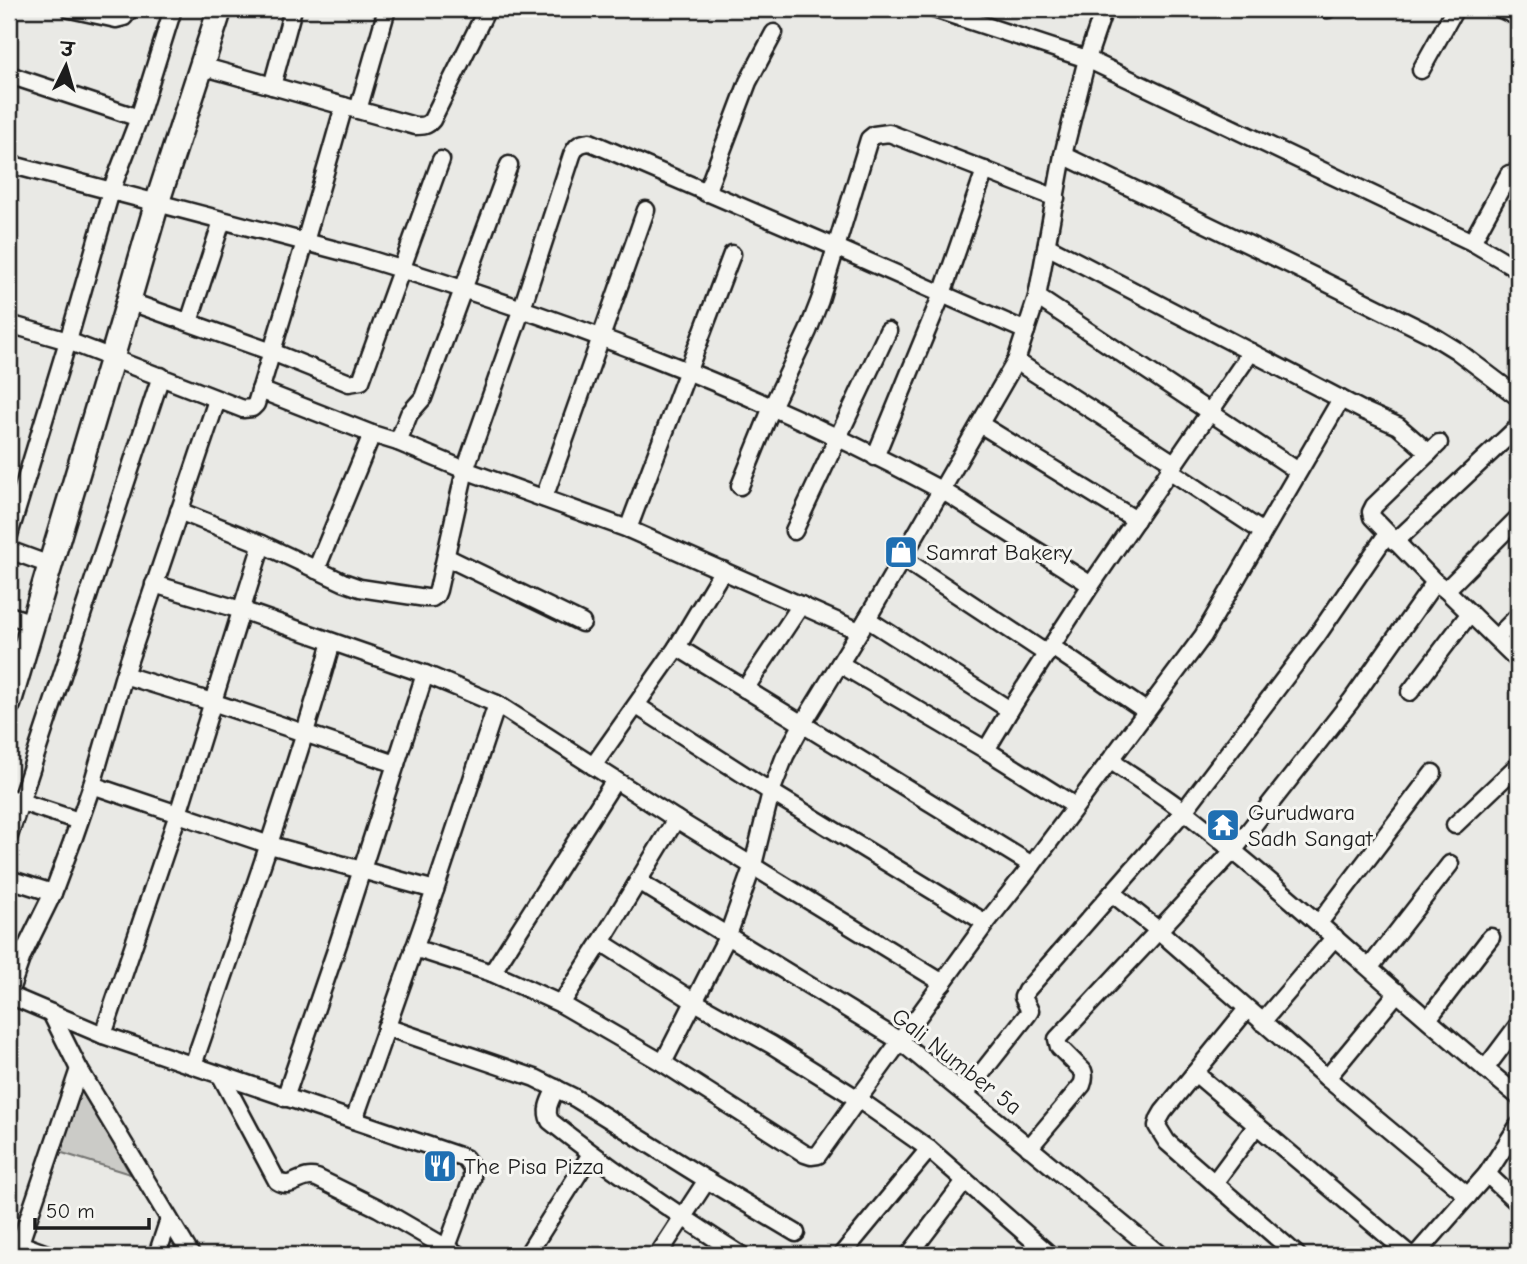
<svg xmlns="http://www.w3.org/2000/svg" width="1527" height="1264" font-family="'Comic Neue','Playpen Sans Deva',sans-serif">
  <rect width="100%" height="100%" fill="#e9e9e5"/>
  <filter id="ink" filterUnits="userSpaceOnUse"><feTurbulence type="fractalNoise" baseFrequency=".0143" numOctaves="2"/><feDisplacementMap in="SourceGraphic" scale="14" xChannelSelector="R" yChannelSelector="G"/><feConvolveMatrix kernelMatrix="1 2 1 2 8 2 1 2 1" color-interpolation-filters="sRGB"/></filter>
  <g filter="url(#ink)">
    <path fill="#cbcbc7" stroke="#747472" stroke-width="2" d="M81,1085L130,1174L56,1151Z"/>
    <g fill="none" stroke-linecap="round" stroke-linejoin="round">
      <g stroke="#1c1c1c" stroke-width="21">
        <g id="street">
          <path d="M70,9L116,19L124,17L130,9"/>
          <path d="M934,9L1087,59L1472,242L1518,269"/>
          <path d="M1327,9H1328"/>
          <path d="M1501,9L1518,17"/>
          <path d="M201,66L415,126C423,126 427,126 432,120L487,9"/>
          <path d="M1421,70L1455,9"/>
          <path d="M9,75L139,118"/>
          <path d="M272,86L293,9"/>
          <path d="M358,110L387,9"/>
          <path d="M1063,155L1289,264L1430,334L1456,350L1518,397"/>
          <path d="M9,164L355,255C556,316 754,389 939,489C958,499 975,512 993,523C1026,544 1059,564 1091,585"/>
          <path d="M706,193L748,82L774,33"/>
          <path d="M1472,242L1509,174"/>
          <path d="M1047,246L1364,411L1398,426L1429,453"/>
          <path d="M1037,297L1298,471"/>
          <path d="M128,301L272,352L349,383L361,381L441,160"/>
          <path d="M189,322L222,221"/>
          <path d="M9,324L68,341L243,409L252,408L256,404L305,242L344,106"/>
          <path d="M1016,361L1174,463"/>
          <path d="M260,390L372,434L398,442L465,470L628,529L859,631"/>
          <path d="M980,424L1136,520"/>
          <path d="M398,442L409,414L423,398L509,165"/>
          <path d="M1439,443L1374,506L1371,512L1372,517L1435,582L1446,590L1518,660"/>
          <path d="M875,457L942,294L985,170"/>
          <path d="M1169,470L1263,532"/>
          <path d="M740,486L772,407L808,331L820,300L869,139L874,135L889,133L1056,198"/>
          <path d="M544,498L646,210"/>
          <path d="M179,511L262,544L343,582L360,588L426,598H432L436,595L438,590L465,470L522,308L572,155C576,146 579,143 590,142L835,247L1026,331"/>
          <path d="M628,529L732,254"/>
          <path d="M794,531L888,331"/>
          <path d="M9,535L68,341L111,191L139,118L173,9"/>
          <path d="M1395,542L1518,427"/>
          <path d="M9,550L50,565"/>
          <path d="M446,557L582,623"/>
          <path d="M902,558L1047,654"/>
          <path d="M316,570L372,434"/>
          <path d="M154,584L241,610L425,674L497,704L676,819L943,983"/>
          <path d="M1446,590L1518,518"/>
          <path d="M9,615L33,623"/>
          <path d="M867,619L1010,710"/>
          <path d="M1496,638L1518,616"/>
          <path d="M677,647L1032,865"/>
          <path d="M1052,647L1146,711"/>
          <path d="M840,664L986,750L1075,806"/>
          <path d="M124,675L212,702L396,764"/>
          <path d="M745,689L801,605"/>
          <path d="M1410,692L1470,613"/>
          <path d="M637,706L771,792L986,923"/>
          <path d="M986,750L1010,710L1091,585L1251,352"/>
          <path d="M1111,761C1136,778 1162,794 1185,812C1300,902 1405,1004 1518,1096"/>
          <path d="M593,766L677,647L723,570"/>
          <path d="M92,785L270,845L435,890"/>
          <path d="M9,798L79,821"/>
          <path d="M1455,825L1518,765"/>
          <path d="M9,836L161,376"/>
          <path d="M9,879L53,893"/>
          <path d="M638,881L900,1041L1160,1255"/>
          <path d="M1112,893L1158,930L1327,1078L1468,1196"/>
          <path d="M1319,923L1433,773"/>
          <path d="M601,942L695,1002L772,1045L858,1099L929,1149L1050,1255"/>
          <path d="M414,948L492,973L561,1004L663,1063L805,1154L811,1156L818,1155L858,1099L986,923L1032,865L1203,636L1341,399"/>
          <path d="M1370,967L1450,864"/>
          <path d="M492,973L615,780"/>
          <path d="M9,993L22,956L53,893L74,837L92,785L124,675L217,400"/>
          <path d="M9,995L103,1035L465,1158L472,1168V1179L447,1247"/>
          <path d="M561,1004L601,942L676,819"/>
          <path d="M1247,1009L1163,1112L1159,1119L1157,1126L1167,1142L1297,1255"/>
          <path d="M51,1013L79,1069L191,1255"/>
          <path d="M1428,1019L1491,937"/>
          <path d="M1262,1022L1335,937"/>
          <path d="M386,1027L535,1078L575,1098L707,1180L796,1233"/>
          <path d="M103,1035L178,814L262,544"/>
          <path d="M663,1063L728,935L753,865L771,792L785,756L802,725L867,619L1016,361L1037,297L1063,155L1087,59L1104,9"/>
          <path d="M193,1065C242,924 291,785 332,642"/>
          <path d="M1485,1069L1518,1025"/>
          <path d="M1195,1073L1410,1255"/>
          <path d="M221,1076L277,1181C293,1191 299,1173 317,1178L378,1208L459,1255"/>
          <path d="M1327,1078L1398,992"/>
          <path d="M556,1088C551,1099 544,1109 550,1121C611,1170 675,1213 741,1255"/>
          <path d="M965,1094L1028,1014L1030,1011L1023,997L1026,991L1184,811L1316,637L1387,534"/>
          <path d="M285,1098L338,944L425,674"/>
          <path d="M354,1120L435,890L497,704"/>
          <path d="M1029,1148L1082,1085C1084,1080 1085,1076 1083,1071L1059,1047L1057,1039L1233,851L1351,701L1435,582"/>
          <path d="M1487,1174L1518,1203"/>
          <path d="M1214,1183L1257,1125"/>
          <path d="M20,1244L50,1255"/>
          <path d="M843,1253L929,1149"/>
          <path d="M16,1255L79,1069"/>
          <path d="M157,1255L169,1219"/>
          <path d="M527,1255L591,1154"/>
          <path d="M658,1255L707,1180"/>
          <path d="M909,1255L965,1181"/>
          <path d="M1416,1255L1487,1174L1518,1126"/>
        </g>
      </g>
      <g stroke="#1c1c1c" stroke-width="28">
        <path id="secondary" d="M9,703L112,358L157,203L220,9"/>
      </g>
      <use href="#street" stroke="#f6f6f2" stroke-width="16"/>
      <use href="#secondary" stroke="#f6f6f2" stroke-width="23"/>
    </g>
  </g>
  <defs>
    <g id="shop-square" transform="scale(1.75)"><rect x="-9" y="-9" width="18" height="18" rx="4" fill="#1f6fb2" stroke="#f6f6f2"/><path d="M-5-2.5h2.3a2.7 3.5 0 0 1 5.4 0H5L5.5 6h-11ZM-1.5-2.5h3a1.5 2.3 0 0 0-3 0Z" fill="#fff"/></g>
    <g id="temple-square" transform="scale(1.75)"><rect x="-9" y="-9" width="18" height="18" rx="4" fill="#1f6fb2" stroke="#f6f6f2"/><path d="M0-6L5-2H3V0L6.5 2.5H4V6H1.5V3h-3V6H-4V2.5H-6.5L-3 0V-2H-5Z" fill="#fff"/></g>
    <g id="restaurant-square" transform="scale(1.75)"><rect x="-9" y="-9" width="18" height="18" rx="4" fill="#1f6fb2" stroke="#f6f6f2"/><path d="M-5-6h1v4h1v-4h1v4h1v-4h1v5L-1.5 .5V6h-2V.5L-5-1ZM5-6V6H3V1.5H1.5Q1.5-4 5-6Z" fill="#fff"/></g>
  </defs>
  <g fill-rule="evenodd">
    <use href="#shop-square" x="901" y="552"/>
    <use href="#temple-square" x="1223" y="825"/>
    <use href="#restaurant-square" x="440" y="1166"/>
  </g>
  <g text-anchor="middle" stroke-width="6" stroke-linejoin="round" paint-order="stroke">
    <g font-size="23" fill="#1c1c1c" stroke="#f6f6f2" text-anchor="start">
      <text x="926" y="560">Samrat Bakery</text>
      <text x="1248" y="820">Gurudwara<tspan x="1248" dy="26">Sadh Sangat</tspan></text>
      <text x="464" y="1174">The Pisa Pizza</text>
    </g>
    <g font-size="23" fill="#1c1c1c" stroke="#f6f6f2">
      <text transform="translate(957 1061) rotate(38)" y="8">Gali Number 5a</text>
    </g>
  </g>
  <rect width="1527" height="1264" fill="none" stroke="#f6f6f2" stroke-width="35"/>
  <rect x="18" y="18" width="1492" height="1229" fill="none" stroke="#1c1c1c" stroke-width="2.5" filter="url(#ink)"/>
  <g transform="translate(66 66) rotate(5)" stroke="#f6f6f2" stroke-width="5" paint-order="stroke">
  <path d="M0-5L12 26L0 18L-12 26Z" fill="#1c1c1c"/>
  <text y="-10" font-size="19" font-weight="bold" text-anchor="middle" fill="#1c1c1c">उ</text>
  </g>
  <path d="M35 1218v10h114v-10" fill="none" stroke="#1c1c1c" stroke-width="3.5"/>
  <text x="46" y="1218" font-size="21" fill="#1c1c1c" stroke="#f6f6f2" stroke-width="5" paint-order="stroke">50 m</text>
</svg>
